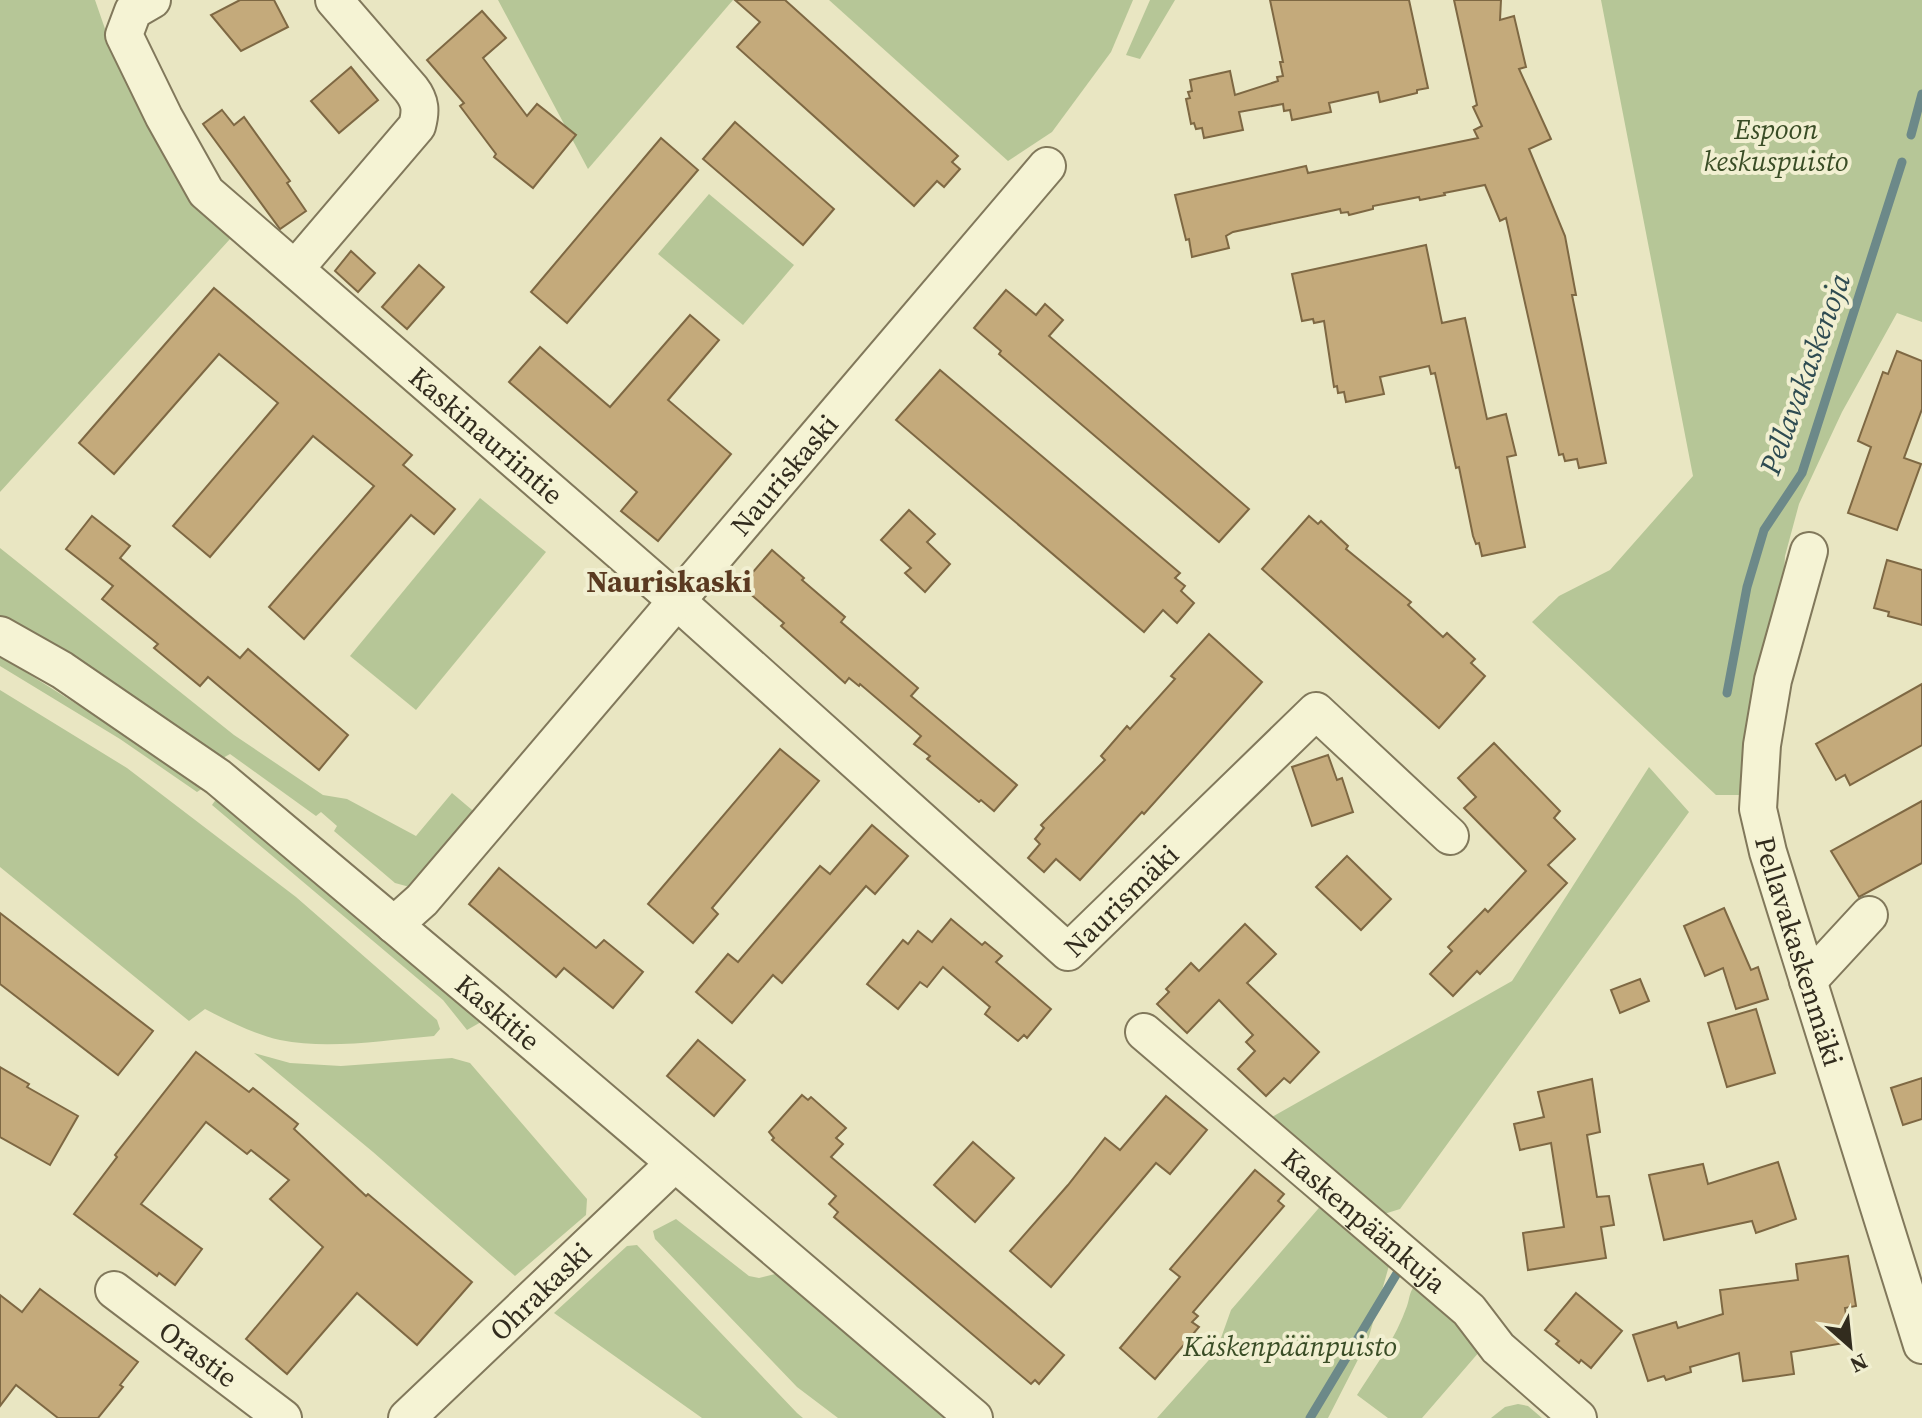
<svg xmlns="http://www.w3.org/2000/svg" width="1922" height="1418" font-family="'Source Serif 4',serif">
  <rect width="100%" height="100%" fill="#e9e6c2"/>
  <g fill="#b6c697">
    <path d="M0,0H95L112,49L199,208L230,239L0,492Z"/>
    <path d="M498,0H733L588,169Z"/>
    <path d="M829,0H1133L1111,52L1052,132L1008,161Z"/>
    <path d="M1150,0H1175L1140,59L1126,55Z"/>
    <path d="M1601,0H1922V322L1897,313L1842,412L1799,504L1785,556L1782,610L1745,795H1716L1532,622L1559,596L1610,570L1693,476Z"/>
    <path d="M709,194L794,265L743,325L658,254Z"/>
    <path d="M480,498L546,552L416,710L350,656Z"/>
    <path d="M0,548L234,735L323,795L347,799L416,836L452,793L478,815L417,889L395,883L334,831L337,826L321,812L316,816L230,754L216,762L0,621Z"/>
    <path d="M0,656L145,747L203,788L197,792L120,739L0,666Z"/>
    <path d="M0,690L127,768L296,897L437,1020L440,1029L434,1036C384,1040 329,1050 280,1040C254,1034 228,1021 205,1009L189,1021L0,867Z"/>
    <path d="M1649,767L1689,812L1400,1209L1384,1214L1272,1117L1512,981Z"/>
    <path d="M217,798L472,1013L481,1022L467,1030L443,1000L212,805Z"/>
    <path d="M254,1053L290,1063L341,1066L452,1058L470,1063L587,1199L586,1215L515,1276L373,1152Z"/>
    <path d="M1324,1202L1392,1255L1368,1340L1328,1418H1157L1216,1352L1231,1310Z"/>
    <path d="M676,1219L749,1276L759,1278L779,1273L953,1418H838L797,1387L655,1239L653,1231Z"/>
    <path d="M637,1245L797,1413L803,1418H702L554,1313L627,1246Z"/>
    <path d="M1417,1284H1423L1480,1351L1422,1418H1388L1357,1395C1375,1367 1396,1338 1407,1306C1410,1298 1409,1290 1417,1284Z"/>
    <path d="M1518,1404L1528,1406L1542,1418H1491L1505,1407Z"/>
  </g>
  <g fill="none" stroke-linecap="round" stroke-linejoin="round">
    <g stroke="#6c8989" stroke-width="9">
      <path d="M1911,135L1922,94"/>
      <path d="M1727,693L1747,587L1764,530L1802,473L1902,162"/>
      <path d="M1310,1418L1399,1270"/>
    </g>
  </g>
  <g fill="#c4aa7b" stroke="#7e6843" stroke-width="2">
    <path d="M240,0H274L288,27L241,51L211,15Z"/>
    <path d="M735,0H785L958,156L952,162L960,169L944,187L937,181L914,206L737,47L760,22Z"/>
    <path d="M1270,0H1409L1428,88L1417,90V93L1380,102L1378,92L1329,103L1331,112L1292,120L1290,110L1284,111L1283,104L1239,112L1243,130L1204,138L1202,128L1196,129L1194,123L1191,124L1186,99L1190,98L1188,92L1192,91L1190,80L1230,71L1235,95L1278,81L1277,77L1283,76L1280,62H1283Z"/>
    <path d="M1454,0H1501L1500,20L1514,16L1526,67L1519,69L1551,139L1529,149L1565,236L1576,295H1572L1606,463L1579,468L1577,459L1565,461L1563,454L1559,455L1506,218L1500,221L1485,185L1444,193L1445,195L1420,200L1419,197L1373,206V209L1349,215L1348,212L1341,213L1340,209L1233,232L1226,236L1229,248L1192,257L1189,239L1186,240L1175,195L1306,166L1308,173L1478,138L1474,130L1482,126L1473,107L1477,105Z"/>
    <path d="M482,11L506,38L483,58L527,116L537,104L576,135L533,188L494,157L496,154L460,106L464,103L427,60Z"/>
    <path d="M351,67L378,100L339,133L311,101Z"/>
    <path d="M222,110L234,125L244,117L290,181L287,183L306,211L280,229L203,124Z"/>
    <path d="M735,122L834,209L803,245L703,159Z"/>
    <path d="M661,138L698,170L567,323L531,292Z"/>
    <path d="M1426,245L1442,323L1465,318L1487,419L1506,414L1516,455L1507,457L1525,547L1482,556L1479,543L1476,544L1473,536L1459,467L1456,468L1435,373L1431,374L1429,366L1380,377L1384,394L1346,402L1344,392L1338,393L1337,386L1334,387L1324,321L1314,323L1313,319L1302,321L1292,274Z"/>
    <path d="M351,251L375,273L358,292L335,271Z"/>
    <path d="M419,265L444,287L407,329L382,307Z"/>
    <path d="M214,288L412,455L403,465L455,509L434,534L411,515L304,639L269,607L374,486L313,436L210,557L173,526L278,403L219,354L114,474L79,443Z"/>
    <path d="M1006,290L1036,315L1045,304L1063,320L1049,336L1249,509L1219,542L999,354L1001,351L974,328Z"/>
    <path d="M690,315L719,340L668,400L731,454L658,541L621,511L637,492L509,382L540,347L610,407Z"/>
    <path d="M1897,351L1922,361V409L1904,458L1921,464L1897,530L1848,513L1871,447L1858,441L1883,372L1888,374Z"/>
    <path d="M940,370L1180,573L1175,578L1185,586L1181,591L1194,603L1177,623L1163,610L1144,632L896,420Z"/>
    <path d="M909,510L935,534L927,542L950,564L925,592L905,573L911,568L881,540Z"/>
    <path d="M92,516L130,546L120,558L240,658L248,649L348,735L319,770L208,677L200,686L154,648L158,644L102,599L113,586L66,549Z"/>
    <path d="M1309,516L1318,524L1321,521L1348,546L1346,549L1411,602L1408,605L1443,637L1447,633L1475,659L1471,663L1485,676L1439,728L1262,569Z"/>
    <path d="M772,550L804,578L802,580L845,617L841,622L918,688L911,696L1017,785L994,811L981,800L979,802L927,759L930,756L914,744L921,736L860,684L859,686L849,678L845,683L781,626L784,623L741,586Z"/>
    <path d="M1887,560L1922,570V625L1888,616L1889,612L1874,608Z"/>
    <path d="M1209,634L1262,682L1144,814L1142,812L1080,880L1056,859L1044,872L1028,858L1040,844L1035,839L1044,828L1041,825L1105,760L1101,756L1127,726L1130,729L1175,679L1171,676Z"/>
    <path d="M1922,684V745L1850,785L1845,775L1836,780L1816,744Z"/>
    <path d="M1494,743L1560,811L1554,818L1575,839L1548,865L1567,883L1480,974L1477,971L1453,996L1430,974L1452,951L1448,947L1485,909L1488,912L1526,871L1464,808L1476,797L1458,778Z"/>
    <path d="M780,749L819,781L712,908L718,914L693,943L648,904Z"/>
    <path d="M1328,755L1337,780L1342,778L1353,812L1312,826L1292,767Z"/>
    <path d="M1922,801V863L1859,897L1831,851Z"/>
    <path d="M872,825L908,856L875,894L866,886L782,983L773,975L732,1023L696,992L728,954L738,962L820,866L830,874Z"/>
    <path d="M1347,856L1391,899L1361,930L1316,887Z"/>
    <path d="M499,868L596,948L604,940L643,972L613,1008L564,968L556,977L469,904Z"/>
    <path d="M1724,908L1751,970L1758,967L1768,999L1736,1009L1723,968L1705,976L1684,926Z"/>
    <path d="M0,913L153,1031L118,1075L0,984Z"/>
    <path d="M951,919L982,945L985,942L1002,956L996,962L1051,1009L1027,1038L1024,1035L1018,1041L985,1014L990,1007L943,967L927,987L920,982L898,1009L867,984L903,940L908,944L918,931L932,942Z"/>
    <path d="M1245,924L1276,954L1247,983L1319,1052L1290,1083L1284,1078L1266,1096L1238,1069L1255,1051L1246,1042L1253,1035L1219,1000L1187,1033L1157,1004L1169,992L1166,989L1191,963L1199,971Z"/>
    <path d="M1640,979L1649,1001L1620,1013L1611,990Z"/>
    <path d="M1756,1009L1775,1073L1727,1087L1708,1023Z"/>
    <path d="M698,1040L745,1080L714,1116L667,1076Z"/>
    <path d="M196,1052L249,1092L253,1088L298,1124L294,1129L366,1196L368,1194L472,1282L417,1345L357,1293L287,1374L246,1339L323,1247L270,1199L289,1180L251,1150L247,1154L206,1122L141,1204L202,1249L175,1285L159,1273L157,1276L74,1214L117,1157L115,1155Z"/>
    <path d="M0,1067L29,1084L27,1087L78,1116L50,1165L0,1137Z"/>
    <path d="M1922,1078V1119L1903,1125L1891,1088Z"/>
    <path d="M1592,1079L1600,1132L1587,1135L1597,1197L1609,1196L1614,1225L1601,1227L1606,1258L1528,1270L1523,1233L1564,1227L1551,1143L1520,1150L1514,1124L1544,1117L1538,1092Z"/>
    <path d="M802,1095L808,1100L811,1097L846,1128L836,1138L843,1144L831,1157L1064,1355L1039,1384L1035,1380L1031,1384L834,1217L838,1212L829,1204L836,1196L772,1140L774,1138L769,1132Z"/>
    <path d="M1166,1096L1207,1130L1170,1174L1156,1163L1051,1287L1010,1251L1068,1185L1105,1138L1120,1150Z"/>
    <path d="M973,1142L1014,1178L975,1222L934,1185Z"/>
    <path d="M1778,1162L1796,1219L1756,1233L1752,1221L1664,1240L1649,1175L1703,1164L1708,1184Z"/>
    <path d="M1255,1170L1284,1194L1278,1201L1284,1206L1193,1312L1198,1316L1192,1322L1199,1327L1155,1379L1120,1348L1180,1277L1170,1269Z"/>
    <path d="M1848,1256L1856,1306L1845,1308L1850,1342L1791,1352L1794,1374L1743,1381L1739,1353L1690,1367L1691,1372L1666,1380L1664,1376L1648,1381L1633,1335L1676,1322L1678,1328L1723,1314L1720,1290L1798,1280L1796,1264Z"/>
    <path d="M40,1289L138,1362L120,1385L123,1387L98,1418H58L16,1385L0,1406V1295L22,1312Z"/>
    <path d="M1576,1293L1622,1331L1591,1368L1581,1360L1579,1363L1556,1344L1559,1341L1545,1330Z"/>
  </g>
  <g fill="none" stroke-linecap="round" stroke-linejoin="round">
    <g stroke="#81785b" stroke-width="40">
      <g id="minor">
        <path id="s1" d="M152,0L133,11L124,35L164,117L206,192L677,601L1068,952L1316,711L1450,836"/>
        <path d="M295,269L417,126C421,111 421,102 411,89L334,0"/>
        <path id="s2" d="M1809,551L1773,680L1762,745L1758,809L1768,852L1922,1345"/>
        <path id="s3" d="M0,635L62,670L218,777L499,1013L974,1418"/>
        <path id="s4" d="M394,925L422,900L1047,166"/>
        <path d="M1808,981L1869,915"/>
        <path id="s5" d="M1144,1032L1469,1310L1498,1348L1578,1418"/>
        <path id="s6" d="M114,1290L283,1418"/>
        <path id="s7" d="M407,1418L674,1164"/>
      </g>
    </g>
    <use href="#minor" stroke="#f5f3d4" stroke-width="36"/>
  </g>
  <g text-anchor="middle" stroke-width="8" stroke-linejoin="round" paint-order="stroke">
    <g font-size="28" font-style="italic" fill="#3a4d26" stroke="#f1efd1">
      <text x="1776" y="139">Espoon<tspan x="1776" dy="32">keskuspuisto</tspan></text>
      <text x="1290" y="1356">Käskenpäänpuisto</text>
    </g>
    <g font-size="28" fill="#322c1e" stroke="#f1efd1">
      <text dy="10" stroke="none"><textPath href="#s1" startOffset="596">Kaskinauriintie</textPath></text>
      <text dy="10" stroke="none"><textPath href="#s4" startOffset="596">Nauriskaski</textPath></text>
      <text dy="10" stroke="none"><textPath href="#s1" startOffset="1448">Naurismäki</textPath></text>
      <text dy="10" stroke="none"><textPath href="#s2" startOffset="412">Pellavakaskenmäki</textPath></text>
      <text dy="10" stroke="none"><textPath href="#s3" startOffset="626">Kaskitie</textPath></text>
      <text dy="10" stroke="none"><textPath href="#s5" startOffset="290">Kaskenpäänkuja</textPath></text>
      <text dy="10" stroke="none"><textPath href="#s7" startOffset="184">Ohrakaski</textPath></text>
      <text dy="10" stroke="none"><textPath href="#s6" startOffset="106">Orastie</textPath></text>
    </g>
    <g font-size="30" font-style="italic" fill="#2e4b51" stroke="#f1efd1">
      <text transform="translate(1805 374) rotate(-70)" y="10">Pellavakaskenoja</text>
    </g>
    <g font-size="30" font-weight="bold" fill="#5b3a21" stroke="#f1efd1">
      <text x="669" y="592">Nauriskaski</text>
    </g>
  </g>
  <g transform="translate(1850 1346) rotate(153)" stroke="#f1efd1" stroke-width="6" paint-order="stroke">
  <path d="M0-6L14 30L0 20L-14 30Z" fill="#322c1e"/>
  <text y="-12" font-size="22" font-weight="bold" text-anchor="middle" fill="#322c1e">N</text>
  </g>
</svg>
